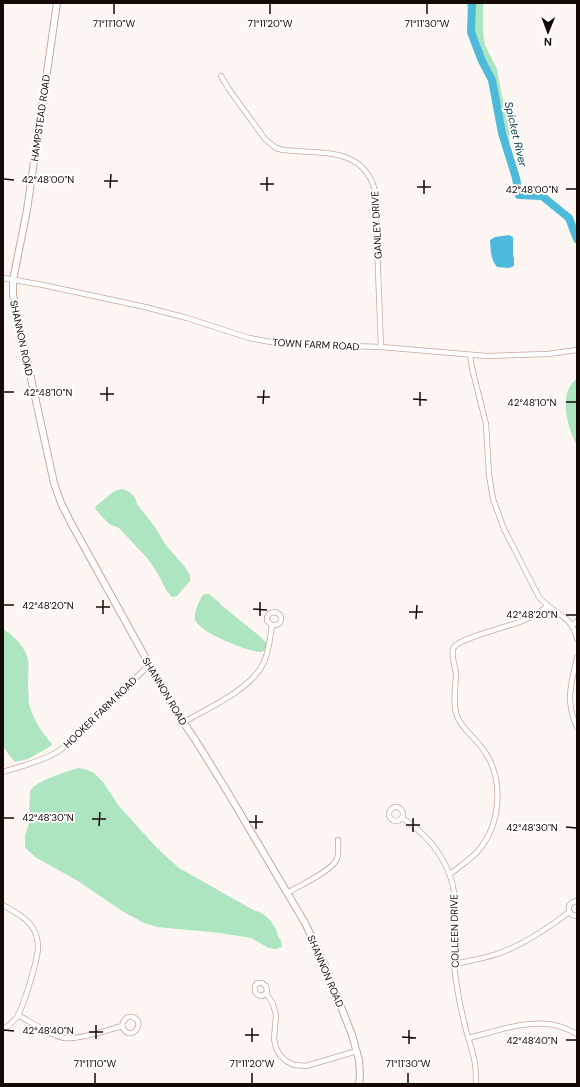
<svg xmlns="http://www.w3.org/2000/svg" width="580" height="1087" font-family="'DM Sans',sans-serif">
  <rect width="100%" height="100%" fill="#fdf6f3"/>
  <g fill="#aee5c1">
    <path d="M466,3H483V32L485,45L497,69L502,97L510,122L509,141L506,139L502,115L496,94L474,51C472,41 474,31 473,21C472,15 469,9 466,3Z"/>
    <path d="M577,378V446C569,431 561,404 569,388C571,385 574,381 577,378Z"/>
    <path d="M121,489C129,490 136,496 137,504L155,527L165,544L185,567L190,575V581L177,596L172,597L166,590L158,574L148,559L119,528L109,524L96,510L95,507L113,492Z"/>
    <path d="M204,594H209L220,603V604L262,638L267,644V650C265,650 263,651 261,652C248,652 199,632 195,620C193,614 200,598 204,594Z"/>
    <path d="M3,629C14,636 25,646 28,660C29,669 28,679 28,688C29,693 28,699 29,704C33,719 42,733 52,744L51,746L28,759L15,762L9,755L3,746Z"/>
    <path d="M78,768L85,769L94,773L103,782L119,806L156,847L179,868L255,911C265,911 278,928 278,937L281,940L282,947L275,949L269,948L251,938L220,933L157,927L144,923L122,911L78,881L35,857L25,847V836L29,823L30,791C35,781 66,772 78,768Z"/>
  </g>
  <path fill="#4dbadb" d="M509,235L513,237V256L514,258V266L509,268L497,267C490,258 491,251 490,240L495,237Z"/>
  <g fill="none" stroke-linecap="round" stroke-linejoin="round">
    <path stroke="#4dbadb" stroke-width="8" d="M472,3L471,32L482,61L492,80L502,133L516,178L519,195L542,196L569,218L577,239"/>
    <g stroke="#c9a899" stroke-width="6">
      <g id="street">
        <path d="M221,76L228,88L265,139L276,148L283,150C318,154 364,146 375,191L381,347"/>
        <path d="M3,278L43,285L145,307L187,318L249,338L271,342L292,344L381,347L487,356L548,354L577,350"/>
        <path d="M470,355L472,368L486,424L489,475L493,499L504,529L539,597C553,615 571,613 577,639"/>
        <path d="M572,625L577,621"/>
        <path d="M577,658C571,683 565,702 577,727"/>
        <path d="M184,722C208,708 250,690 263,664C269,653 270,638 272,625C279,626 283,621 280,615L276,612L270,613L267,617V621L272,625"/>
        <path d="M3,772C21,766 41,762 57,752C62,749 66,745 70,742L149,665"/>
        <circle cx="396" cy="814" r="7"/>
        <path d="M402,818C424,832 441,851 450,876C458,896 453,921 453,943C453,972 459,1002 466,1030C468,1038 471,1046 473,1054C476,1063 476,1074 476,1084"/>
        <path d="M450,874C459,867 470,860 478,851C501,824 504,781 485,752C477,739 462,730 457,716C452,702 456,687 456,673C455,666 450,653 454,647C462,637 508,627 522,621C531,617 540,612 548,606"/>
        <path d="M287,893C299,886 332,871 337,859C339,854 338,847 338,840"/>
        <path d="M577,901C569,902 566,909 572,915L577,916"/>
        <path d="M3,905C14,912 28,918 34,930C37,936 38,942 38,948C37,962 24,1005 17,1017C13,1022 9,1026 3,1029"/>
        <path d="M454,964C468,961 483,959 497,954C523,945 547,929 569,912"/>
        <path d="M266,993L262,996L258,995L255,992V986L257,983H262L266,986L267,991L266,993L273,1004L276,1015L274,1039L276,1048L280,1055L286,1061L294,1065L306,1066L357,1051"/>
        <path d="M18,1015C29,1021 53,1037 65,1038C79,1040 108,1030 122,1026C130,1045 148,1021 132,1017C126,1016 123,1021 122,1026"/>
        <path d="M469,1038C492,1032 524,1021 548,1024C558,1025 568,1029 577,1034"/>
      </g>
    </g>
    <g stroke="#c9a899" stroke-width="8">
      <path id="secondary" d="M57,3L27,210L13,280V295L16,310L54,483L61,503L71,523L159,682L175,710L196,741L227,791L305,923L324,963L352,1035L359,1060L360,1075L359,1084"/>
    </g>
    <use href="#street" stroke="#fff" stroke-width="4.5"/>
    <use href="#secondary" stroke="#fff" stroke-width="6"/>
  </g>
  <path fill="none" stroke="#140905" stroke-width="1.5" d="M114,14V4M270,14V4M427,14V4M4,179L14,180M104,181H118M260,184H274M417,187H431M110,188L111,174M566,189H576M267,191V177M424,194V180M4,392H14M100,394H114M257,397H270M413,399L427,400M107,401V387M566,402H576M263,404L264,390M420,406V392M4,605H14M96,607H110M253,609L267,610M409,612H423M103,614V600M566,615H576M260,616V602M416,619L417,605M4,818H14M92,819H106M249,822H263M406,825H420M99,826L100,812M566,827L576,828M256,829V815M413,832V818M4,1030L14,1031M89,1032H103M245,1035H259M402,1037L416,1038M96,1039V1025M566,1040H576M252,1042V1028M409,1044V1030M95,1083V1073M252,1083V1073M408,1083V1073"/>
  <g text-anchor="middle" stroke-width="4" stroke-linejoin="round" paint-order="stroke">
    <g font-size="10" fill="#140905" stroke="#fff">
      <text transform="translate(40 118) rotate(-82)" y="4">HAMPSTEAD ROAD</text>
      <text transform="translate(376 225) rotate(-93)" y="4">GANLEY DRIVE</text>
      <text transform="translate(22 338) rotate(78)" y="4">SHANNON ROAD</text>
      <text transform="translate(316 344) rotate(3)" y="4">TOWN FARM ROAD</text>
      <text transform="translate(165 691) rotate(59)" y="4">SHANNON ROAD</text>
      <text transform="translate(100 712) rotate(-44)" y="4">HOOKER FARM ROAD</text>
      <text transform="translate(454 931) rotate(-91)" y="4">COLLEEN DRIVE</text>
      <text transform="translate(326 971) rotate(67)" y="4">SHANNON ROAD</text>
    </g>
    <g font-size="11" font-style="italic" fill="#063a47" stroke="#fff">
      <text transform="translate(516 134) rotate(77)" y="4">Spicket River</text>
    </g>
  </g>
  <g font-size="10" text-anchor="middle" fill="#140905" stroke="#fff" stroke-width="4" stroke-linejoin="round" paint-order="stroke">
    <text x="114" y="27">71°11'10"W</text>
    <text x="270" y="27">71°11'20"W</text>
    <text x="427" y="27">71°11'30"W</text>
    <text x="48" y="183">42°48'00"N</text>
    <text x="532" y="193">42°48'00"N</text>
    <text x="48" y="396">42°48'10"N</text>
    <text x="532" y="406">42°48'10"N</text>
    <text x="48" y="609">42°48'20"N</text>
    <text x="532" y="618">42°48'20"N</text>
    <text x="48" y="821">42°48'30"N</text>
    <text x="532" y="831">42°48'30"N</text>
    <text x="48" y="1034">42°48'40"N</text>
    <text x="532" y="1044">42°48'40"N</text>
    <text x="95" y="1067">71°11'10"W</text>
    <text x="252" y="1067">71°11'20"W</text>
    <text x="408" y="1067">71°11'30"W</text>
  </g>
  <rect width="580" height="1087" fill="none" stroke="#140905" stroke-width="8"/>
  <g transform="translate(548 32) rotate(181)" stroke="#ffffff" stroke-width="3" paint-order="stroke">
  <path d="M0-3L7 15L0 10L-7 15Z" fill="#140905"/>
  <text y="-6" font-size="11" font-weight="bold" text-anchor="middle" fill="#140905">N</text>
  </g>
</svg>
